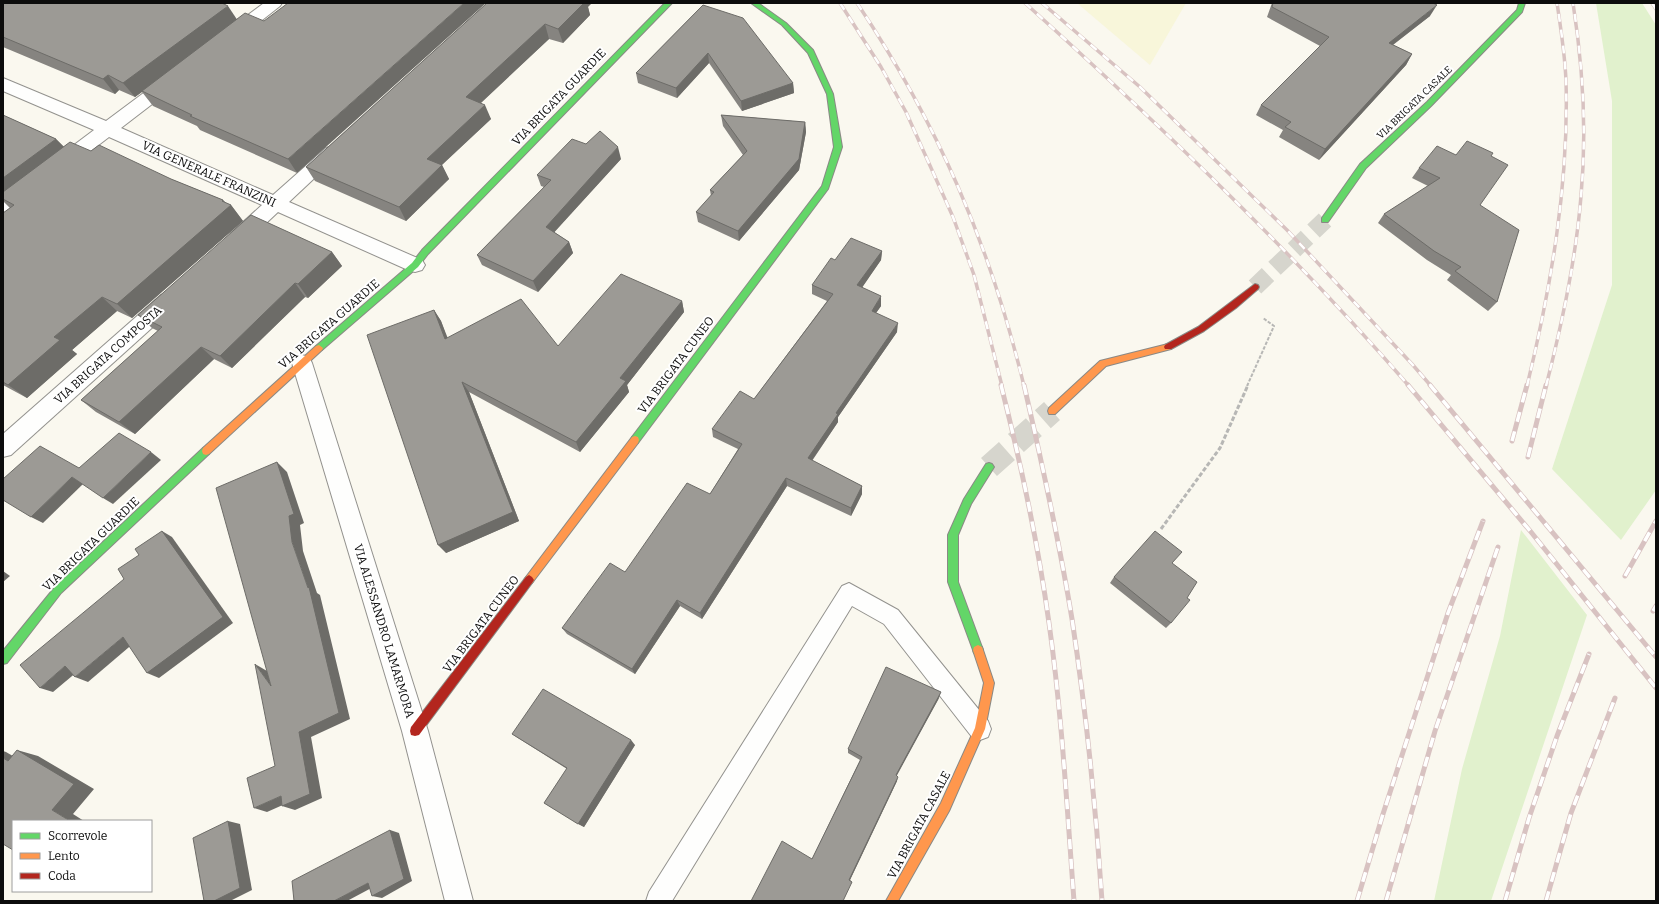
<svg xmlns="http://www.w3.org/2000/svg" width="1659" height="904" font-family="Bitter,serif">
  <rect width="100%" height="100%" fill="#faf8ef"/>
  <path fill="#f8f6da" d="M1077,3H1186L1150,65Z"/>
  <g fill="#e1f1cd">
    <path d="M1596,3H1642L1656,25V490L1621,540L1552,469L1612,285V101Z"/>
    <path d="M1521,530L1587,615L1491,901H1434L1462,769L1500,636Z"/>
  </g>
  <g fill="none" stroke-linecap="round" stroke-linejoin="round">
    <path stroke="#d6d5cd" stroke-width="18" stroke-dasharray="18 9" stroke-linecap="butt" d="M1255,287L1325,220"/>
    <path stroke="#d6d5cd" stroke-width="24" stroke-dasharray="24 12" stroke-linecap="butt" d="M989,467L1052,411"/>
    <g stroke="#93928e" stroke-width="2">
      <path id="lane" d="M849,583L898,610L988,721L991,729L988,737L980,740L972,737L884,624L852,606L672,901H646L649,892L842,586Z"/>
    </g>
    <g stroke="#93928e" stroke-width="2">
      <g id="street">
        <path d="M264,3H282L280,6L237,40L231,41L225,40L223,36L225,32Z"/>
        <path d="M171,75L177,77L179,81L177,85L121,128L273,195L326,148L332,146L338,148L341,152L338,156L289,202L422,260L425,265L422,270L415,272L408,270L278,212L245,243L238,245L231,243L228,238L231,233L262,205L109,137L66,170L60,171L54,170L51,165L54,160L94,130L3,91V78L106,121L165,77Z"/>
        <path d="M31,180L37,182L40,187L37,192L10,213L3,215V198L25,182Z"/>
        <path d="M168,293L175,295L178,301L175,307L11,455L3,457V434L161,295Z"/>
        <path d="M302,355L309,357L312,363L428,731L473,901H445L402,731L292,363L295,357Z"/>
      </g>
    </g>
    <g stroke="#8a8985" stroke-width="2">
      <g id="fast">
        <path d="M665,3H672L428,254L418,267L322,350H316L315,348L316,346L412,263L422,250Z"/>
        <path d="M751,3H758L786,23L813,50L833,94L842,147L828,189L638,443H632L631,440L632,437L822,186L834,147L827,94L808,53L782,25Z"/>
        <path d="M1519,3H1525L1522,12L1431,106L1366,168L1328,222H1322V218L1360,164L1427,102L1517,10Z"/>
        <path d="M206,447L209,448L210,451L209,454L61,593L7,663L3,664V651L55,587L203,448Z"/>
        <path d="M989,463L992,464L994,467L971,504L958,535V582L983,650L982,653L978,655L974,653L973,650L948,582V535L964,499L986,464Z"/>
      </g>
    </g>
    <g stroke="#8a8985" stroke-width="2">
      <g id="slow">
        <path d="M1168,344L1171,345L1172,347L1171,349L1106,366L1055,414H1049L1048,411L1049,408L1100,361Z"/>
        <path d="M319,345L323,348L322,350L209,454L206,455L203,454L202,451L203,448L316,346Z"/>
        <path d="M635,436L638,437L639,440L638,443L532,583L529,585L526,583L524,580L526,577L632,437Z"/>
        <path d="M978,645L982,647L994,683L985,729L949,811L898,901H886L941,803L975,728L984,683L973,650L974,647Z"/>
      </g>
    </g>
    <g stroke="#8a8985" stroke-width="2">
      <g id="jam">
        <path d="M1255,284L1258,285L1259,287L1258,289L1236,308L1204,331L1171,349H1165L1164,347L1165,345L1198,327Z"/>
        <path d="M529,575L532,577L534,580L532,583L419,735L415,736L411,735L410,731L411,727L526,577Z"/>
      </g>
    </g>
    <path stroke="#b7b7b5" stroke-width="2" stroke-dasharray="3.5 1.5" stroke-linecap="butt" d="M1247,386L1274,326L1263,318"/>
    <path stroke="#b7b7b5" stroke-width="3" stroke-dasharray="4.5 2" stroke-linecap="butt" d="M1161,529L1220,448L1248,385"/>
    <use href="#lane" fill="#fefefd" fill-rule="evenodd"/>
    <use href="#street" fill="#fefefd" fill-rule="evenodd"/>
    <use href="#fast" fill="#63d668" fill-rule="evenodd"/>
    <use href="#slow" fill="#ff974d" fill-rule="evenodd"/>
    <use href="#jam" fill="#b3261e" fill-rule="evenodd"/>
    <g stroke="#d8c2c1" stroke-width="3.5">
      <g id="rail-far1">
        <path d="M840,3L881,67L906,112L953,217L974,275L1002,386"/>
        <path d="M857,3C938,124 990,245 1024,386"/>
        <path d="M1025,3C1159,124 1290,249 1409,386"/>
        <path d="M1042,3L1140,87L1287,230L1412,364L1431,386"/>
        <path d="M1652,3L1656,9"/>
        <path d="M1527,386C1551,287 1569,184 1566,81C1565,55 1561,29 1557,3"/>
        <path d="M1546,386C1562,324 1576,260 1581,196C1587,131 1583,67 1573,3"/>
      </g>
    </g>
    <g stroke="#d8c2c1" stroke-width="5">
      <g id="rail">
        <path d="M1001,385C1021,464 1038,543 1049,623C1062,715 1067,808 1074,901"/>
        <path d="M1024,385C1042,463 1059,540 1072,619C1086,712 1096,807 1102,901"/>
        <path d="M1408,385L1531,532L1656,688"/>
        <path d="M1430,385L1656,657"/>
        <path d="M1512,441L1527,385"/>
        <path d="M1528,457L1546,385"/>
        <path d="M1625,576L1656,521"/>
        <path d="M1653,611L1656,606"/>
        <path d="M1357,901L1383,814L1448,613L1483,521"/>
        <path d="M1386,901L1435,731L1498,547"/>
        <path d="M1505,901L1529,818L1557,736L1589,654"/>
        <path d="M1546,901L1571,813L1615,698"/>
      </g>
    </g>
    <use href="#rail-far1" stroke="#fff" stroke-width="2.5" stroke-dasharray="8" stroke-linecap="butt"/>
    <use href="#rail" stroke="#fff" stroke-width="3.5" stroke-dasharray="10" stroke-linecap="butt"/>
  </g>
  <g fill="#868480">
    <path d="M3,3H222L297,173L200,130L197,126L153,106L142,92L135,97L119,90L115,94L3,47Z"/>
    <path d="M487,3L588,7L590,15L563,43L549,39L481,103L491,119L442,165L449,179L406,221L315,181L306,167Z"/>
    <path d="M1272,3H1338L1430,16L1393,45L1412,54L1406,65L1319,160L1279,137L1283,130L1256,115L1261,105L1320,46L1267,17Z"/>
    <path d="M703,5L793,83L794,93L742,111L709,63L677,98L638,83L636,73Z"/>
    <path d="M3,115L56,139L64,147L91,151L171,179L223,200L226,203L231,205L243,221L132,318L117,311L72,350L77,354L27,398L3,385V213L10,208L3,201Z"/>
    <path d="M721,115L805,122L806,132L799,170L739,241L698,222L696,212L711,196L710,190L743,155L723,126Z"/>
    <path d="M1456,155L1491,156L1480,205L1497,302L1488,311L1447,280L1451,275L1427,260L1378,223L1384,214L1428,186L1412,178L1419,168Z"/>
    <path d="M621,159L554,232L569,242L573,253L538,292L482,265L477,255L544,187L541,186L537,175Z"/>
    <path d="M882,251L881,260L862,287L881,306L876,313L897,332L838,417V422L812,461L862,486V494L851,516L787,486L702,619L680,606L635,674L567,634L562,628L625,572L710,494L738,449L713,437L712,429L754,399L827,301L812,294V285L835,260Z"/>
    <path d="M332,252L342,266L308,298L305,297L232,368L214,359L135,434L96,412L81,400L158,331L152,328L138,315Z"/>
    <path d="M682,301L684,312L627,385L629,392L580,452L469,392L519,521L446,553L434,310L441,321L447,338L558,346Z"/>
    <path d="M1172,563L1171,623L1166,628L1110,583L1114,577Z"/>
    <path d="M939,698L896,776L897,781L850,880L852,882L851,884L812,859L860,760L848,753V749Z"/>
    <path d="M512,734L635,745L584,827L544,803L567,769L518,738Z"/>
  </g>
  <g fill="#6d6c68">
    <path d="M464,3H486L297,173L288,159Z"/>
    <path d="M580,3H592L588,7L590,15L563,43L558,29Z"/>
    <path d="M1437,5L1430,16L1382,53L1389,43Z"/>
    <path d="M228,6L238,21L135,97L123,83Z"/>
    <path d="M545,24L549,39L472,111L466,97Z"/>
    <path d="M708,53L709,63L677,98L676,88Z"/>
    <path d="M1412,54L1406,65L1319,160L1325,149Z"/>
    <path d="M108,75L119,90L115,94L103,79Z"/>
    <path d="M793,83L794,93L742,111L741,101Z"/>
    <path d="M485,105L491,119L433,173L427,159Z"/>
    <path d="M805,122L806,132L799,170L739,241L738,231Z"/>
    <path d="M56,139L66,149L3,196V178Z"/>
    <path d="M618,147L621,159L550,237L546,227Z"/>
    <path d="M442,165L449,179L406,221L399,207Z"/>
    <path d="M223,200L229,207L231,205L243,221L132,318L117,304Z"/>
    <path d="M569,242L573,253L538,292L533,281Z"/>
    <path d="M882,251L881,260L857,295V285Z"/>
    <path d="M332,252L342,266L308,298L298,284Z"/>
    <path d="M295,283L305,297L232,368L220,356Z"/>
    <path d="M881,296V306L871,320L872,311Z"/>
    <path d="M102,297L117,311L72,350L77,354L27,398L8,385L54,337Z"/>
    <path d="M682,301L684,312L627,385L629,392L580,452L576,442L620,378Z"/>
    <path d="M434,310L441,321L452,349L445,339Z"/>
    <path d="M898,323L897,332L838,417V422L808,466V458L836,413Z"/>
    <path d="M201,347L214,359L135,434L119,422Z"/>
    <path d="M462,382L469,392L519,521L446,553L438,545Z"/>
    <path d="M151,452L161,460L113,504L103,498Z"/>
    <path d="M277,462L287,472L304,523L300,525L303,551L317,593L320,595L350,719L311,737L322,798L295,810L282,806L299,732L308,588L292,542Z"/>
    <path d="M72,477L83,484L43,523L31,517Z"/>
    <path d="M786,478L787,486L702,619L700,613Z"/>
    <path d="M862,486V494L851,516V508Z"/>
    <path d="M162,531L172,537L233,623L159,678L147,673Z"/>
    <path d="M3,571L10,576L3,582Z"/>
    <path d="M677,600L680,606L635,674L632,669Z"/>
    <path d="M123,637L135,642L88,682L75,677Z"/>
    <path d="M255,664L267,671L271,686Z"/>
    <path d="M65,666L78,671L53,692L40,688Z"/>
    <path d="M941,692L939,698L895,779L896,775Z"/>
    <path d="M631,740L635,745L584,827L578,824Z"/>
    <path d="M17,750L38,756L94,789L73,814L84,821H70L52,810Z"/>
    <path d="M3,751L6,752L30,766L8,761L3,758Z"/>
    <path d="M898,777L897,781L849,882V880Z"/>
    <path d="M281,796L294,800L267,812L254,808Z"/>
    <path d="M228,821L240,824L252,890L230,901H214Z"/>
    <path d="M390,830L399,833L412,881L382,898L372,896Z"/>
    <path d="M368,883L377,885L347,901H334Z"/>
  </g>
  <g fill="#9c9a95" stroke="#6d6c68">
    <path d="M3,3H222L228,6L123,83L108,75L103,79L3,37Z"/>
    <path d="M288,3H464L288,159L190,116L192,115L142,91L245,13L264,21Z"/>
    <path d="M487,3H584L558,29L545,24L466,97L485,105L427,159L442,165L399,207L306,167Z"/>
    <path d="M1273,3H1338L1339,4L1340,3H1433L1437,5L1389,43L1412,54L1325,149L1285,127L1291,122L1261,105L1329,37L1272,7Z"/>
    <path d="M703,5L743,18L793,83L741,101L708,53L676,88L636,73Z"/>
    <path d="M3,115L56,139L3,178Z"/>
    <path d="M721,115L805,122L799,159L738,231L696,212L714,192L710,190L747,151Z"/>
    <path d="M600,131L618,147L546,227L569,242L533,281L477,255L551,180L537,175L572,139L586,144Z"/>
    <path d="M1467,141L1493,153L1491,156L1508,165L1480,205L1519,230L1497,302L1455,271L1461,267L1434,251L1384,214L1440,178L1419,168L1437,146L1456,155Z"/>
    <path d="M70,142L91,151L99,145L171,179L223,200L222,201L231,205L117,304L102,297L54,337L60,340L8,385L3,382V213L14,205L3,199V192Z"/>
    <path d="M251,215L332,252L298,284L295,283L220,356L201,347L119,422L81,400L162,327L138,315Z"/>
    <path d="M851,238L882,251L857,285L881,296L872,311L898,323L836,413L838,414L808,458L862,486L851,508L786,478L700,613L677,600L632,669L562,628L610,563L625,572L687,483L710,494L742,444L712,429L740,391L754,399L833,294L812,285L831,258L835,260Z"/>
    <path d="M621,274L682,301L620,378L626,381L576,442L462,382L513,512L438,545L367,335L434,310L445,339L521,299L558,346Z"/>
    <path d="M119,433L151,452L103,498L72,477L31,517L3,500V479L40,446L79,468Z"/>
    <path d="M277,462L294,514L289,516L292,542L308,588L309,587L339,713L299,732L310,794L282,806L281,796L254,808L247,778L275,766L255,664L271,686L216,488Z"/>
    <path d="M162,531L223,617L147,673L123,637L75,677L65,666L40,688L20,665L124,579L118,569L139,555L135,549Z"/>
    <path d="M1155,531L1182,552L1172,563L1197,582L1187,598L1190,600L1171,623L1114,577Z"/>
    <path d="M886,667L941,692L896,775L898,777L849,880L852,882L843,901H751L782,841L812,859L862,757L848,749Z"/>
    <path d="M543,689L631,740L578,824L544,803L567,768L512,734Z"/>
    <path d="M17,750L74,784L52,810L70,821H13V850L3,844V758L8,761Z"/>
    <path d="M228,821L240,888L214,901H204L193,838Z"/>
    <path d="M390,830L404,879L372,896L368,883L334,901H294L292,881Z"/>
  </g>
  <g text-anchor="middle" stroke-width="4" stroke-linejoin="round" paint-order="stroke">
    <g font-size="10" fill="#0c0c0c" stroke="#fff">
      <text transform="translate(1414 102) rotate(-44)" y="4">VIA BRIGATA CASALE</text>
    </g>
    <g font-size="12" fill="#0c0c0c" stroke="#fff">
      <text transform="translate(559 97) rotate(-46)" y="4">VIA BRIGATA GUARDIE</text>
      <text transform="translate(209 174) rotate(24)" y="4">VIA GENERALE FRANZINI</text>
      <text transform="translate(329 324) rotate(-41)" y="4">VIA BRIGATA GUARDIE</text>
      <text transform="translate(108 355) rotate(-42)" y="4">VIA BRIGATA COMPOSTA</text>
      <text transform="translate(676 365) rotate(-53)" y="4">VIA BRIGATA CUNEO</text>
      <text transform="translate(91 544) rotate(-44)" y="4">VIA BRIGATA GUARDIE</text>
      <text transform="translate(481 624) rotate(-53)" y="4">VIA BRIGATA CUNEO</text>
      <text transform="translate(384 631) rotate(73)" y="4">VIA ALESSANDRO LAMARMORA</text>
      <text transform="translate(919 825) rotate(-62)" y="4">VIA BRIGATA CASALE</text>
    </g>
  </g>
  <rect width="1659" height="904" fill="none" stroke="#0c0c0c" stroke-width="8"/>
  <rect x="12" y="820" width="140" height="72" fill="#ffffff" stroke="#9e9e9e"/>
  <rect x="20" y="833" width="20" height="6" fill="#63d668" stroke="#9e9e9e"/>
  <text x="48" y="840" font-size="12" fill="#0c0c0c">Scorrevole</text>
  <rect x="20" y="853" width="20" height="6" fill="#ff974d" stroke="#9e9e9e"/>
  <text x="48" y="860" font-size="12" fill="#0c0c0c">Lento</text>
  <rect x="20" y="873" width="20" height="6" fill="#b3261e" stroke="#9e9e9e"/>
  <text x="48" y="880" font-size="12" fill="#0c0c0c">Coda</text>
</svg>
